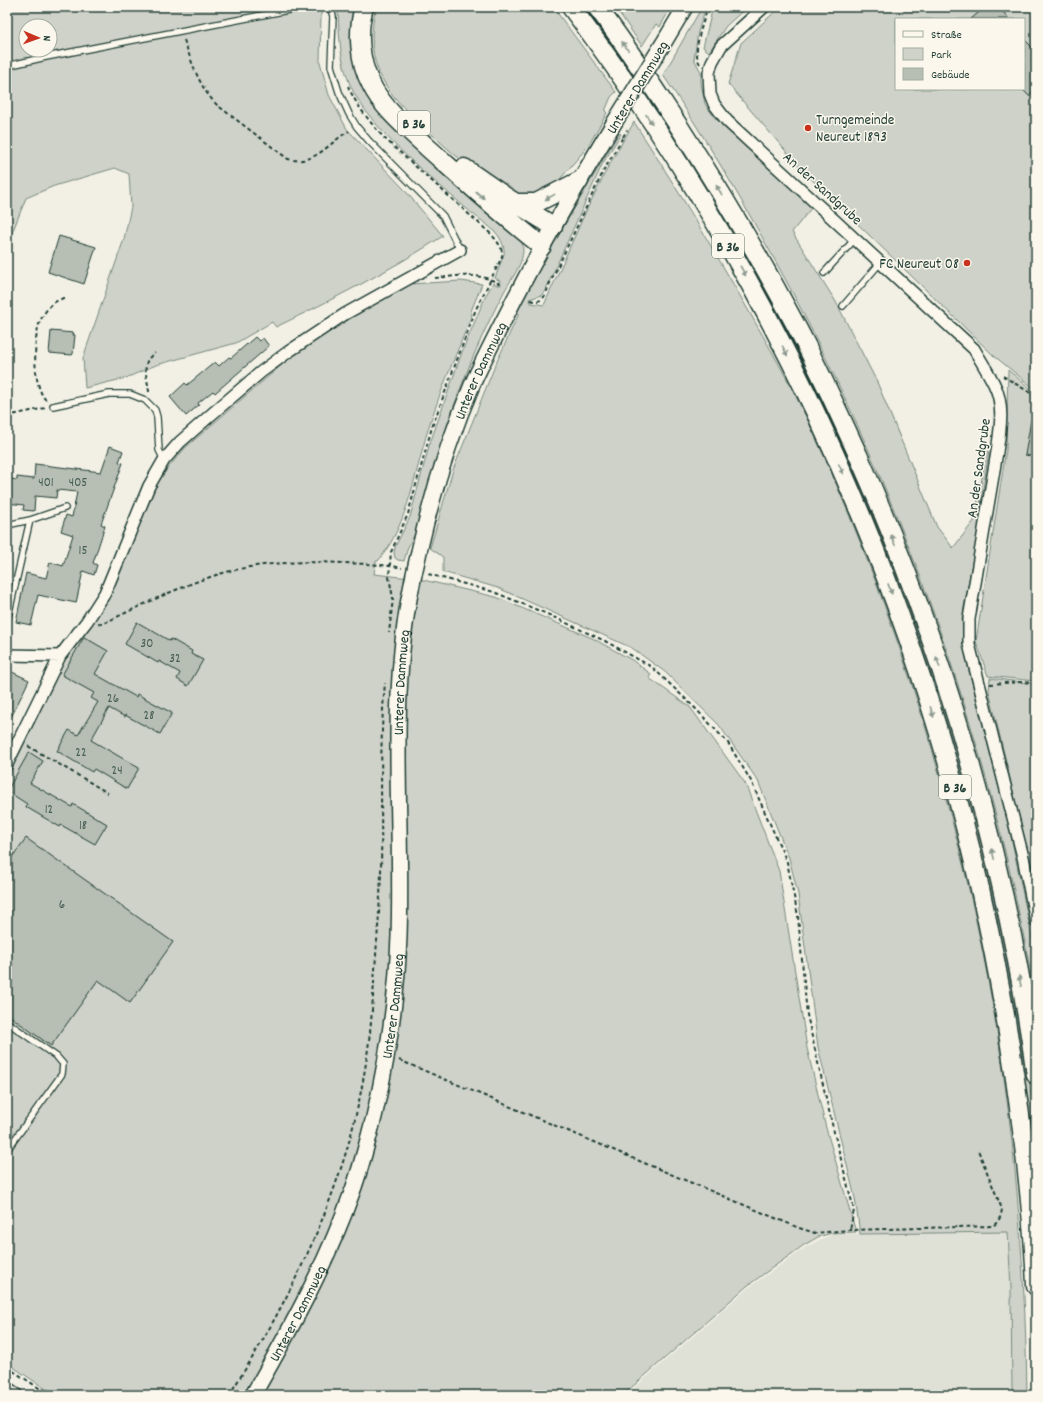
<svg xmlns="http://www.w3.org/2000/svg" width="1043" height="1402" font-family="Dekko,sans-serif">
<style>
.built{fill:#e0e1d6}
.green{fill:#cfd2c8;stroke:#77887e;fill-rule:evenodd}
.building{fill:#b7beb3;stroke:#1f3d34}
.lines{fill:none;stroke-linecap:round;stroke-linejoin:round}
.service-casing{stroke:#1f3d34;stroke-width:8}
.minor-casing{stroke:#1f3d34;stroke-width:14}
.tertiary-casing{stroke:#1f3d34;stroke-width:17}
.secondary-casing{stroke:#1f3d34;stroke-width:18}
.trunk-casing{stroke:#1f3d34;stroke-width:21}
.path{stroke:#1f3d34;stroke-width:2;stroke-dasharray:4 3;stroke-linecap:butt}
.service{stroke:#fbf7ec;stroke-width:5.5}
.minor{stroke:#fbf7ec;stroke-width:11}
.tertiary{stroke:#fbf7ec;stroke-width:14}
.secondary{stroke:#fbf7ec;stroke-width:15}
.trunk{stroke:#fbf7ec;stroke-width:18}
.secondary-bridge-casing{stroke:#1f3d34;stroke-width:18;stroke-linecap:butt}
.path-bridge{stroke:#1f3d34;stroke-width:2;stroke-dasharray:4 3;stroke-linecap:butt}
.secondary-bridge{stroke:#fbf7ec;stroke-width:15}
.oneway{fill:#8d9a90}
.poi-dot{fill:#c8321e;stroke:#fbf7ec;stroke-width:1.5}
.labels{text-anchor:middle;stroke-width:3;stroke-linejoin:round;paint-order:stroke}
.number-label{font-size:13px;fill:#455d54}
.shield{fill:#fbf7ec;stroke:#61756b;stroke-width:1}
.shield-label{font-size:14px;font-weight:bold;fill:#1f3d34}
.street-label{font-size:15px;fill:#1f3d34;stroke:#fbf7ec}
.poi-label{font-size:15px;fill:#1f3d34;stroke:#fbf7ec;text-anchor:start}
</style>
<rect width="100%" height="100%" fill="#f2f0e5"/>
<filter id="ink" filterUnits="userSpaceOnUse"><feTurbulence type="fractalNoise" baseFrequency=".025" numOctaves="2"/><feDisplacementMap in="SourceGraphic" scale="8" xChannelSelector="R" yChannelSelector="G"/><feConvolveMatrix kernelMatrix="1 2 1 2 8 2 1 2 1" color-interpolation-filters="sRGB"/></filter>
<g filter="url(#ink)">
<path class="built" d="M926 1232H1008L1011 1288 1012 1395H626L748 1288 806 1247 820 1240 833 1234Z"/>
<path class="green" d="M7 7H328L321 14 320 62 329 95 347 129 403 188 443 236C390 271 333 299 276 327L272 322 236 343 156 365 126 378 85 388 83 358 124 239 131 207 129 174 115 168 54 186 26 198 12 233 7 251ZM26 26H50V50H26Z
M338 7H360L361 71 515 233C517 236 520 239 522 243 527 259 512 278 505 290 464 366 438 448 416 532L408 547 404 561 398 560 395 558 394 553 395 547 410 517 429 446 462 352 486 295 493 283 497 285H501L500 281 495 278 504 254C505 247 501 239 497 234 489 225 476 217 467 209 428 175 380 138 354 93 340 66 339 37 338 7Z
M376 7H553L616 92 611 97 605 111 607 113 588 146 556 184 548 192 521 198C502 186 482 175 464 162 449 151 435 137 421 124 404 109 387 92 378 70 370 50 371 27 376 7Z
M581 7H587L623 56 704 180 763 280 827 404 892 555 927 653 972 797 1004 938 1028 1070 1036 1138V1195C1028 1126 1021 1057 1009 989 975 805 920 623 843 453 817 396 787 341 757 286 743 259 729 232 714 206 675 137 629 70 581 7Z
M615 7H671L660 27 656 24 642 46Z
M702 7H706L698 32 694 59 701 72V83L705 104 715 118 812 207 792 232 836 302 877 382 937 527 953 548 974 521 987 451 989 452 981 502 979 526 962 618 963 639 967 663 1010 831 1034 948 1036 959V1003C994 753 908 511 790 288 750 214 710 144 663 75Z
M713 7H747L726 26 709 52 703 47Z
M780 7H1036V390L993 355 803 171 728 84 741 43ZM896 19H1024V89H896Z
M634 122C674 183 711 245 747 308 768 345 790 382 808 421 886 589 945 768 982 949 1012 1096 1025 1246 1027 1395H1012L1011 1288 1008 1232 860 1234 855 1198 818 1047 798 894 789 858 758 781 719 725 665 672 632 648 498 588 443 572V557L430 548 453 470 494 368 519 313 517 312 549 251 619 133 621 134 602 165 546 289 542 295 529 299 531 303 544 305 586 211 608 167Z
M461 281 482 284 471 311 472 315C458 350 443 384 431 420 416 465 409 525 378 561H376L374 574 419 579 496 597 592 638 632 660 651 674 649 678 690 707 745 783 779 871 807 1048 826 1128 856 1232 832 1233 818 1237 804 1245 747 1286 623 1395H72L46 1389 7 1363V779L64 661 79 637 108 597 121 569 154 489 167 469 186 447 291 357 349 319 408 284Z
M1008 370 1036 393V681L988 676 976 641 1006 450Z
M990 678 1036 684V886L989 691Z"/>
<path class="building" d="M985 7H999L1009 19H971Z
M1024 39 1036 51V88L1029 96 1024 91Z
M59 236 96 247 84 284 48 272Z
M51 331 74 333 73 335H75L73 354 72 355 49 353Z
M255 337 259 341 263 338 269 346 215 393 213 391 198 403 199 405 186 416 170 397 185 383 187 385 192 381 215 362 219 366 229 357 231 358Z
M1031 420H1036V457L1025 455Z
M110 446 123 451 119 462 123 463 101 524 105 526 93 563 97 565 94 575 83 571 76 603 38 595 31 625 16 622 26 573 46 578 50 562 63 566 73 535 61 531 66 515 72 517 77 492 57 490 56 498 35 496 34 511 23 510 24 505 7 503V478L17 480V477L34 479 35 464 101 472Z
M137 622 170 641 171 639 192 651 191 654 203 660 188 686 177 679 180 673 159 661 158 663 125 644Z
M84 637 108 651 95 674 136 697 137 694 172 713 160 734 125 715V717L109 708 91 740 139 768 127 789 94 769 92 772 57 751 69 730 78 735 98 702 91 698 94 693 62 675Z
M10 671 29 680 7 726V678Z
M29 752 43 761 30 783 72 807 73 804 107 824 95 844 61 825 60 827 26 807 27 804 7 791Z
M26 838 173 942 130 1003 98 980 51 1046 7 1014V864Z"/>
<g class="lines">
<defs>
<path id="service" d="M330 7 333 16 331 66 339 92 349 114 357 127 369 141 443 216 460 250
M7 66 46 57 304 7
M824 273 855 239
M843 306 881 262
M53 406 109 394H130L145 400 155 410 157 417 159 450 164 460
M7 525 30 520 65 508
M7 621 30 520
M7 1022 57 1057 63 1064 62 1074 7 1150"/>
<path id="minor" d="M764 7 721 46 712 62 709 73 710 94 714 104 727 121 974 349C981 361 988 372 994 384 1005 406 1000 430 997 452L969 619V644L1023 857 1036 921
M7 655 60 656
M7 764 60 656 87 621 105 593 149 486 164 460 180 442 213 413 261 372 288 352 345 314 460 250"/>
<path id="tertiary" d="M7 1389 15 1395"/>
<g id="secondary">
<path d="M663 44 685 7"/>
<path id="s1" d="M253 1395C290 1330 326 1265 351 1195 361 1169 367 1143 374 1117 388 1057 397 998 399 936 403 824 389 710 409 599 423 526 443 453 472 385 485 356 500 328 514 300 545 240 579 181 614 123"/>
</g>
<path id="trunk" d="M364 7C357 31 359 61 371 84 383 109 407 128 427 147 465 181 502 215 542 246
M571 7C807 321 960 690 1015 1079 1025 1147 1033 1217 1036 1286
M597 7C627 46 653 87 680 128 720 190 758 254 793 320 817 364 838 411 859 457 946 653 1006 862 1036 1075
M464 168 506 197 553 226
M518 203H536L579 181"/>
</defs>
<use href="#service" class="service-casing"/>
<use href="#minor" class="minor-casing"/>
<use href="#tertiary" class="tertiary-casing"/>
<use href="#secondary" class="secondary-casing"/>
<use href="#trunk" class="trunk-casing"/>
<path class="path" d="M184 40C192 63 199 87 217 105L288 159C315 166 328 143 349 131
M700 64C691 52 704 20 708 7
M348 86C356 105 370 122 384 138L491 234C497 241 503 247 502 257L476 309 432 427 408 514 391 552 389 577 393 598 389 633
M435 278C457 276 480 272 500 284
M530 300C543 304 545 296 549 285L604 170 623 137
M1003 376 1029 392 1036 398
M149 392C148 377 139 363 155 353
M46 400C32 387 33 335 41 319 43 315 47 309 50 306 53 302 61 299 66 297
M7 416 45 408
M428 574 494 592 547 614 605 641 652 667 695 708 728 743 751 781 787 862 798 916 807 1015 833 1128 854 1210 850 1230
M98 623 102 624C141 606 181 585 223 573 262 562 303 561 344 563 363 564 383 564 402 568
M990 684 1021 682 1036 683
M28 746 108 793
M399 1060 799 1228 815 1233 850 1230 993 1226C999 1221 1001 1217 1002 1209L978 1150
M7 1367 39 1388 58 1395
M229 1395C275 1324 316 1246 342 1165 355 1125 364 1082 369 1041 372 1017 373 993 375 970 377 938 380 906 381 873 382 809 379 747 385 683"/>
<use href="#service" class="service"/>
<use href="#minor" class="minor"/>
<use href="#tertiary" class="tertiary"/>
<use href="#secondary" class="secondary"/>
<use href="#trunk" class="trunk"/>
<defs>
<path id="secondary-bridge" d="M614 123 663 44"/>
</defs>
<use href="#secondary-bridge" class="secondary-bridge-casing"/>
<path class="path-bridge" d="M623 137 627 130"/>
<use href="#secondary-bridge" class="secondary-bridge"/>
</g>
<defs><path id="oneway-solid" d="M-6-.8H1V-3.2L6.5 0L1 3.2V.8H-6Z"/></defs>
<g class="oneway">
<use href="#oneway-solid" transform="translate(625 46) rotate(-125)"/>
<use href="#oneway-solid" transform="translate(649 119) rotate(56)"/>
<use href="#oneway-solid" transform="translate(719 190) rotate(-121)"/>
<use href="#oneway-solid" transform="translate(480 195) rotate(41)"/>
<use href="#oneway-solid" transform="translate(550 197) rotate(151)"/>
<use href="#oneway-solid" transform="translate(743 271) rotate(61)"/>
<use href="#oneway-solid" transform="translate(785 351) rotate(63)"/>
<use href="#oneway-solid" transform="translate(841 469) rotate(66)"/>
<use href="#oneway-solid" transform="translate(893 540) rotate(-111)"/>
<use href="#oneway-solid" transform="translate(890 589) rotate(69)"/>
<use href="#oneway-solid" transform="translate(938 662) rotate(-108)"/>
<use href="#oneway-solid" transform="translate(932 712) rotate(72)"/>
<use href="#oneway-solid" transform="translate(993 854) rotate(-103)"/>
<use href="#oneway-solid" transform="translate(1020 981) rotate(-101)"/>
</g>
</g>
<g class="poi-dot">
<circle cx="808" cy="128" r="4"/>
<circle cx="967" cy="263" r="4"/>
</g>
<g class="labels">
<g class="number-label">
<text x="46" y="486">401</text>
<text x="78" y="486">405</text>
<text x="83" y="554">15</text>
<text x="147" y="647">30</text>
<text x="175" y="662">32</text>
<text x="113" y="702">26</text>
<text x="149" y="719">28</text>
<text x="81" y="756">22</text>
<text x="117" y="774">24</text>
<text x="49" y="813">12</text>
<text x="83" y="829">18</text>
<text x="62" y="908">6</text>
</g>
<g class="shield">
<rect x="398" y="111" width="32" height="24" rx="3"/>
<rect x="712" y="234" width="32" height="24" rx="3"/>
<rect x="939" y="775" width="32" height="24" rx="3"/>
</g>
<g class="shield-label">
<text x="414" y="128">B 36</text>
<text x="728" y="251">B 36</text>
<text x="955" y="792">B 36</text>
</g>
<g class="street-label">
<text transform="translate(637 87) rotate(-59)" y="5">Unterer Dammweg</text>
<text transform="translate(823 188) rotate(42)" y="5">An der Sandgrube</text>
<text dy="5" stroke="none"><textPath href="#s1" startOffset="1065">Unterer Dammweg</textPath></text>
<text transform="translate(978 468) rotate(-82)" y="5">An der Sandgrube</text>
<text dy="5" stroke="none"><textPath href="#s1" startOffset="741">Unterer Dammweg</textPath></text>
<text dy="5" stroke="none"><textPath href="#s1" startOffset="417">Unterer Dammweg</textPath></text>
<text dy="5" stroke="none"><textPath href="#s1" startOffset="93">Unterer Dammweg</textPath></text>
</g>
<g class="poi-label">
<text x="816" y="124">Turngemeinde<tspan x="816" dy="17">Neureut 1893</tspan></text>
<text x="959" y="268" text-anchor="end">FC Neureut 08</text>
</g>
</g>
<rect width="1043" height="1402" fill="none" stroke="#fbf7ec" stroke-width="24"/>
<rect x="12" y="12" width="1019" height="1378" fill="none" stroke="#1f3d34" stroke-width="1.5" filter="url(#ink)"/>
<rect x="895" y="18" width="130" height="72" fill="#fbf7ec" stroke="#a3ada2"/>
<rect x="903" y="31" width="20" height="6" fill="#fbf7ec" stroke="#a3ada2"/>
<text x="931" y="38" font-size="12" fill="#1f3d34">Straße</text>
<rect x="903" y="48" width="20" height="12" fill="#cfd2c8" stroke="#a3ada2"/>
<text x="931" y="58" font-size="12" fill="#1f3d34">Park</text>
<rect x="903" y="68" width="20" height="12" fill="#b7beb3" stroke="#a3ada2"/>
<text x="931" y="78" font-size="12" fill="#1f3d34">Gebäude</text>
<g transform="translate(38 38) rotate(92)"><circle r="19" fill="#fbf7ec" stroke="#a3ada2"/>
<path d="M0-3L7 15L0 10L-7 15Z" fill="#c8321e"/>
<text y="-6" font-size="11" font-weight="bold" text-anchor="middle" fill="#1f3d34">N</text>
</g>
</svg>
